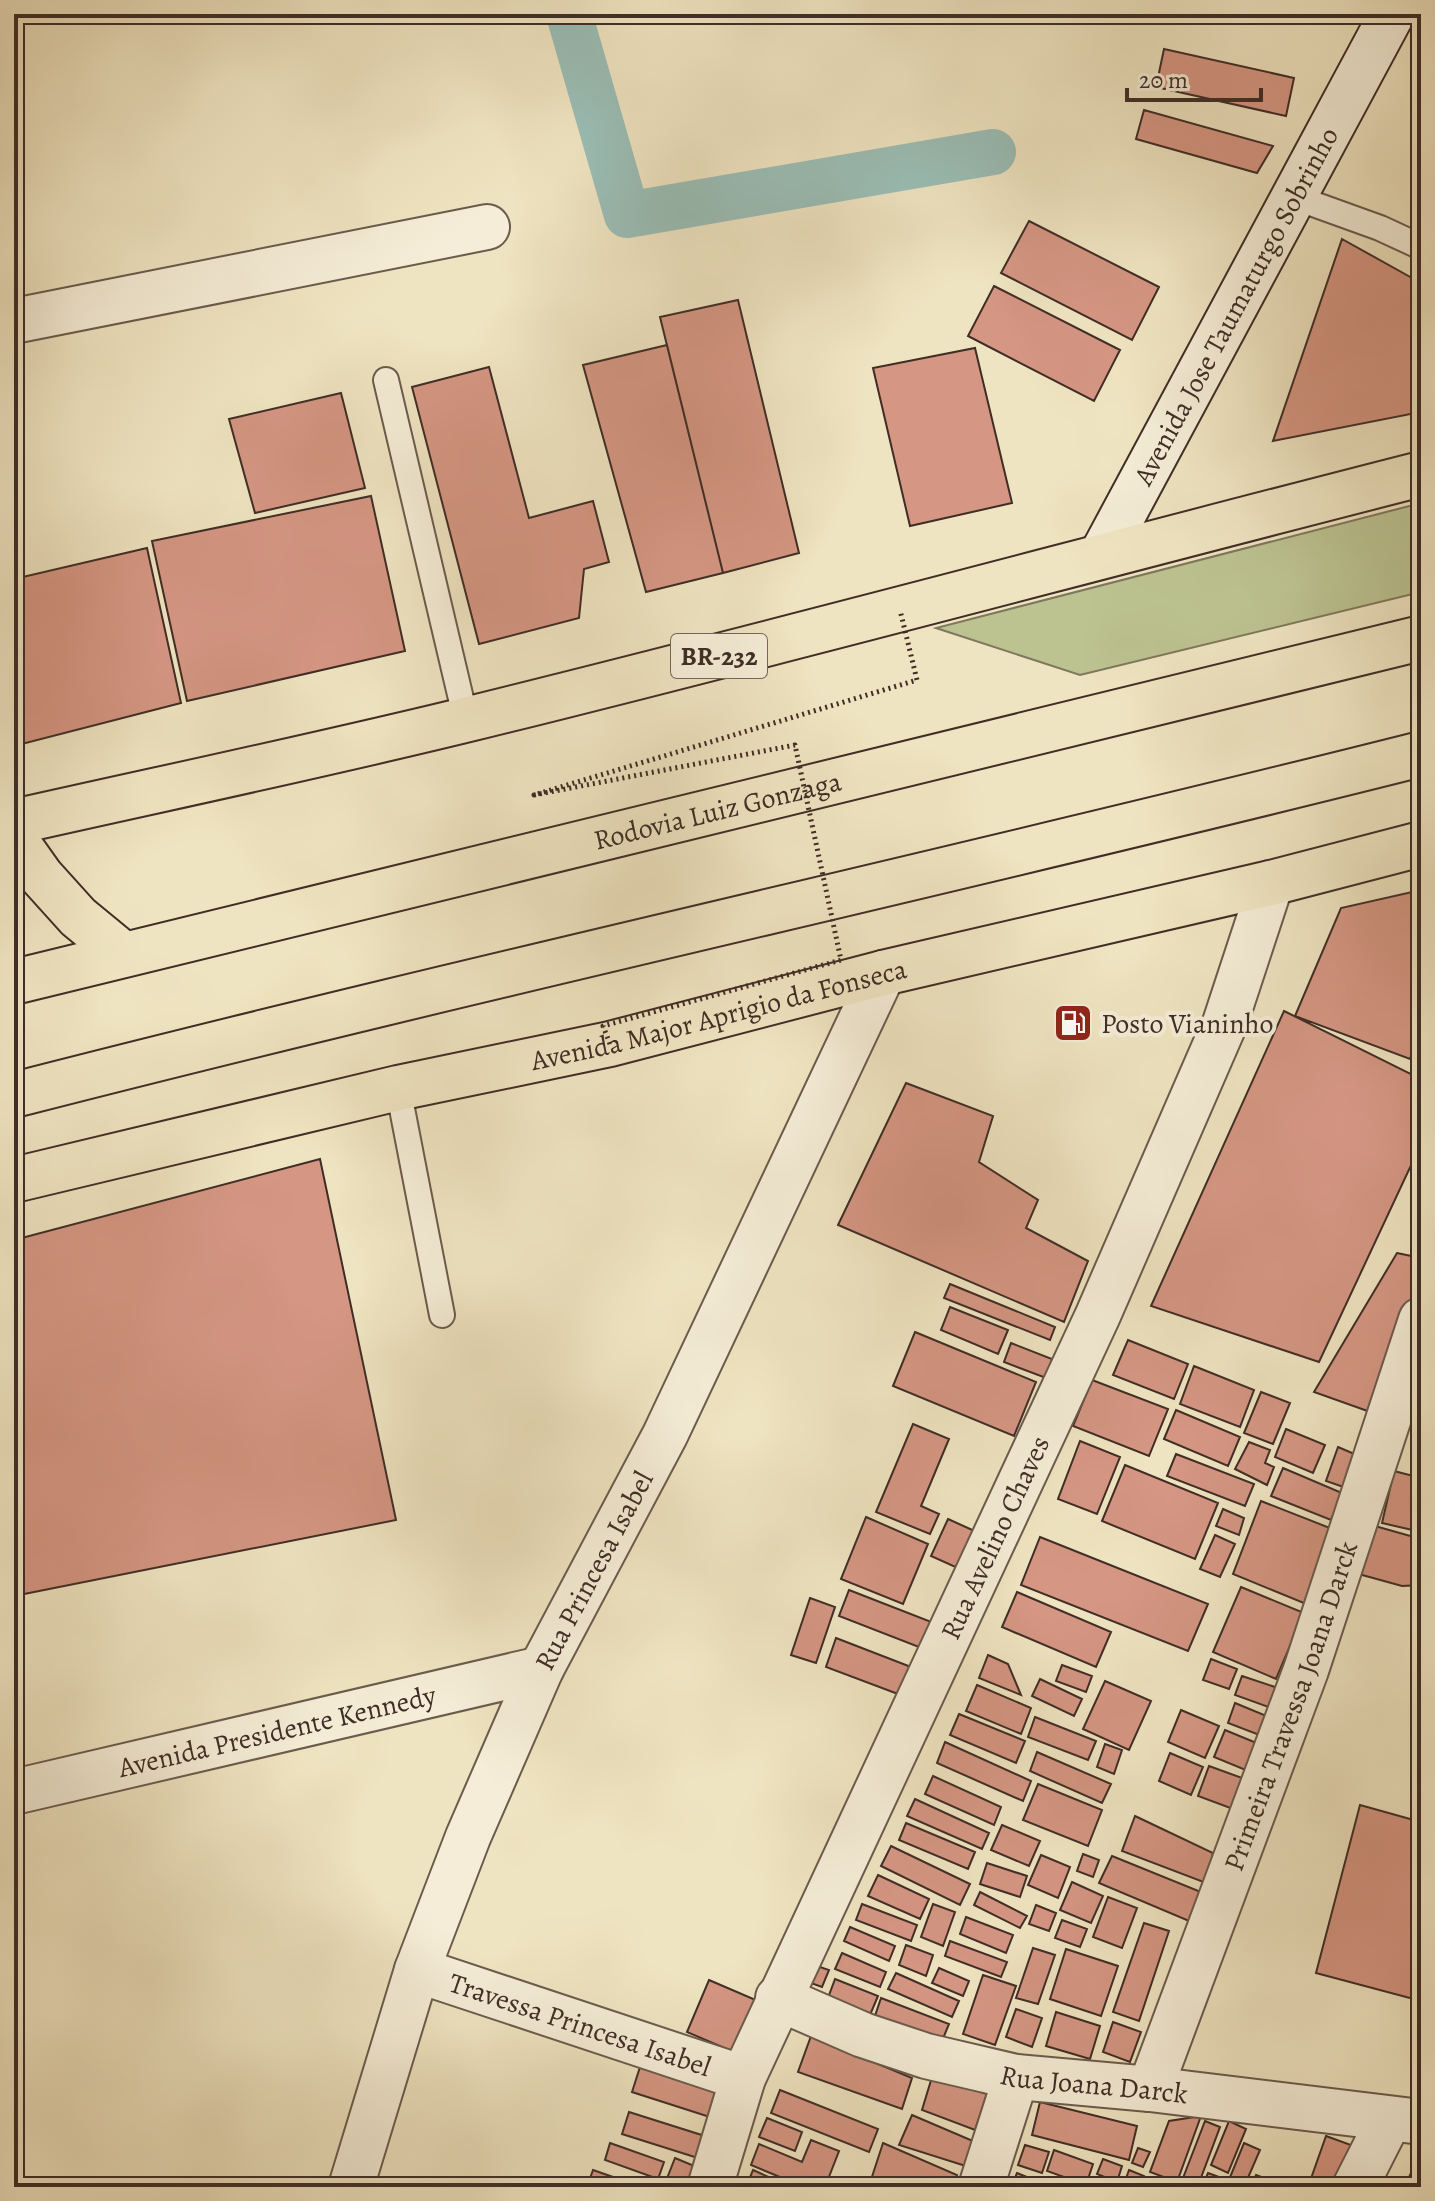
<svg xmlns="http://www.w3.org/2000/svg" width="1435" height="2201" font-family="Alegreya,serif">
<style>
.green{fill:#bcc391;stroke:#7e785c;stroke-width:2}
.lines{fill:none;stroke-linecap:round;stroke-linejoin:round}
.canal{stroke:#9abeb6;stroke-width:46}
.building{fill:#d59683;stroke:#3f2d26;stroke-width:2}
.lane-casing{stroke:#6b5b4d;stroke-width:28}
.street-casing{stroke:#6b5b4d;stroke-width:48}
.secondary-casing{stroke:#3f2d26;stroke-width:48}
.primary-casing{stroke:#3f2d26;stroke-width:48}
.highway-casing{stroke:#3f2d26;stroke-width:48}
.lane{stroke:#f5edd7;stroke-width:24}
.street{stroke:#f5edd7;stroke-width:44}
.secondary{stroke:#f5edd7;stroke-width:44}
.primary{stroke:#efe4c1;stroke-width:44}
.highway{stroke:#efe4c1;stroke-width:44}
.path-bridge{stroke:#3f2d26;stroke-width:5;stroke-dasharray:2 4;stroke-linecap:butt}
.labels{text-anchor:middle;stroke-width:8;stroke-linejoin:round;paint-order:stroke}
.shield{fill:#f5edd7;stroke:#76675b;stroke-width:2}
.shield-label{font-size:26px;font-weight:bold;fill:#3f2d26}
.street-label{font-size:28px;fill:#3f2d26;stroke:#f5edd7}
.poi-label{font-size:28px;fill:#3f2d26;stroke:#f5edd7;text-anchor:start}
</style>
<rect width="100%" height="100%" fill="#efe4c1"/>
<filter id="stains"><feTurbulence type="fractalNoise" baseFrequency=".0025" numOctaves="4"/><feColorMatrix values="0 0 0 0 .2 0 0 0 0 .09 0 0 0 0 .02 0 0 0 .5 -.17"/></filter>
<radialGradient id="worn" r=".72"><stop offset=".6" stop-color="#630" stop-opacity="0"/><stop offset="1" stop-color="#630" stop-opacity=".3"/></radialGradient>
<path class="green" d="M1421 503V592L1080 675 936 628Z"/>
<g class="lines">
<path class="canal" d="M569 14 627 215 993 152"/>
</g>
<path class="building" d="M990 14H1071V20Z
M1164 49 1294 78 1286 116 1156 87Z
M1144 110 1273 146 1257 173 1136 139Z
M1029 221 1159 287 1132 340 1001 273Z
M1342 239 1421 283V412L1273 441Z
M994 286 1120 350 1094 401 968 336Z
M738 300 799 553 723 573 660 317Z
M667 345 723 573 646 592 583 365Z
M975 348 1012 503 910 526 873 368Z
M489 367 529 518 593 501 609 562 584 569 579 618 479 644 412 387Z
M341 393 365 488 255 513 229 419Z
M371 496 405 651 187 701 152 541Z
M147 548 181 703 14 746V579Z
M1421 890V1029L1410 1059 1295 1016 1341 908Z
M1284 1011 1421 1079V1144L1319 1362 1151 1306Z
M906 1083 993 1116 979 1162 1038 1200 1026 1228 1088 1261 1064 1322 838 1225Z
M320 1159 396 1520 14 1596V1240Z
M1397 1253 1421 1258V1430L1314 1392Z
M950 1284 1055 1327 1050 1340 944 1298Z
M950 1307 1008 1330 998 1354 941 1330Z
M915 1332 1036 1382 1014 1436 893 1386Z
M1128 1340 1188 1364 1174 1399 1113 1375Z
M1011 1343 1052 1359 1046 1378 1004 1362Z
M1194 1366 1254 1390 1240 1427 1180 1404Z
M1092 1380 1168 1409 1149 1456 1073 1426Z
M1261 1392 1290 1403 1273 1444 1244 1433Z
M1176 1410 1240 1437 1228 1466 1164 1439Z
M913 1424 949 1439 921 1506 939 1514 930 1534 876 1512Z
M1286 1429 1325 1445 1313 1473 1275 1457Z
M1080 1441 1120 1457 1097 1514 1058 1499Z
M1249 1442 1270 1450 1265 1463 1274 1467 1267 1485 1235 1469Z
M1338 1447 1364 1458 1352 1490 1326 1481Z
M1176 1454 1254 1484 1245 1506 1167 1476Z
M1125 1465 1218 1503 1195 1559 1102 1521Z
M1283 1468 1342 1493 1331 1520 1271 1496Z
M1394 1471 1421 1478V1532L1382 1523Z
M1261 1501 1340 1532 1311 1606 1233 1574Z
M1223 1509 1244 1518 1239 1535 1216 1526Z
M866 1517 928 1544 903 1604 841 1579Z
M948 1519 979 1533 962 1570 931 1556Z
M1368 1524 1421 1539V1585L1402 1586 1355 1573Z
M1215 1535 1235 1544 1220 1577 1200 1569Z
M1040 1537 1208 1604 1188 1651 1021 1585Z
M1241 1587 1304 1613 1276 1679 1213 1652Z
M849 1590 934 1623 924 1649 839 1616Z
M1017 1592 1111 1632 1096 1667 1002 1627Z
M810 1598 835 1607 816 1663 791 1655Z
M836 1638 924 1672 906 1697 826 1667Z
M988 1655 1008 1664 1021 1695 979 1678Z
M1211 1659 1237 1669 1229 1689 1203 1680Z
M1062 1665 1092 1676 1086 1692 1056 1681Z
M1242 1676 1281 1689 1274 1709 1235 1695Z
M1040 1679 1082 1699 1074 1716 1032 1696Z
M1105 1681 1151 1701 1129 1750 1083 1729Z
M977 1685 1031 1708 1021 1734 966 1711Z
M1235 1703 1269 1717 1262 1736 1228 1723Z
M1181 1710 1219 1726 1205 1758 1168 1742Z
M959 1714 1025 1741 1016 1763 950 1735Z
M1035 1717 1096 1741 1088 1760 1028 1737Z
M1225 1730 1259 1744 1248 1771 1214 1757Z
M945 1742 1031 1781 1023 1801 937 1763Z
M1105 1744 1122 1750 1114 1774 1097 1767Z
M1037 1752 1111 1784 1102 1803 1030 1771Z
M1170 1753 1203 1767 1191 1795 1159 1781Z
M1209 1766 1245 1779 1233 1809 1198 1796Z
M933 1776 1001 1807 994 1825 925 1794Z
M1038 1784 1102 1810 1088 1846 1023 1820Z
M915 1799 989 1833 982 1849 907 1816Z
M1360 1805 1421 1822V2001L1316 1973Z
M1135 1816 1213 1853 1206 1883 1122 1851Z
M906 1823 975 1852 968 1869 899 1840Z
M1002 1825 1040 1841 1029 1866 991 1850Z
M891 1846 970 1884 960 1905 881 1866Z
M1083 1854 1099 1860 1093 1877 1077 1871Z
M1041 1855 1070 1867 1058 1898 1028 1885Z
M1112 1856 1201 1892 1189 1921 1099 1883Z
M987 1863 1027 1876 1020 1897 980 1884Z
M878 1875 929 1899 920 1919 868 1896Z
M1072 1882 1103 1896 1091 1923 1060 1910Z
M980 1892 1027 1916 1020 1928 974 1905Z
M1108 1897 1137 1908 1122 1948 1093 1937Z
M862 1904 917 1925 911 1941 856 1920Z
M933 1904 955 1912 943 1946 921 1937Z
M1036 1905 1056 1913 1049 1931 1029 1924Z
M966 1917 1013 1935 1006 1953 960 1934Z
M1062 1920 1087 1929 1080 1947 1055 1938Z
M1144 1923 1169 1931 1139 2021 1113 2012Z
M850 1927 895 1946 889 1961 844 1941Z
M950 1941 1007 1962 1001 1977 945 1956Z
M906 1945 933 1955 926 1976 899 1965Z
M1033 1948 1055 1955 1038 2004 1016 1998Z
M1066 1949 1118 1966 1101 2016 1050 1999Z
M842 1953 886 1972 880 1987 835 1969Z
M814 1965 829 1970 822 1987 808 1982Z
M939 1968 969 1981 963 1996 932 1983Z
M896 1973 959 2001 952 2017 888 1989Z
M983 1975 1016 1986 995 2045 963 2034Z
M835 1979 878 1996 870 2015 828 1998Z
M709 1980 758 2001 736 2053 687 2032Z
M881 1998 949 2024 942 2041 875 2016Z
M1016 2009 1042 2018 1032 2047 1006 2037Z
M1056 2012 1100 2026 1090 2059 1046 2046Z
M1113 2022 1141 2032 1130 2062 1103 2052Z
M811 2036 912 2078 902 2109 798 2072Z
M640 2067 725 2093 716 2119 632 2092Z
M932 2077 987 2094 975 2130 922 2110Z
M780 2090 878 2129 869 2152 771 2113Z
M1040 2102 1137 2126 1129 2160 1032 2135Z
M629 2112 708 2137 701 2159 622 2134Z
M912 2115 980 2144 972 2168 899 2145Z
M1201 2116 1177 2182 1150 2172 1169 2121Z
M767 2118 802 2132 795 2151 759 2137Z
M1205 2121 1220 2127 1199 2183 1183 2178Z
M1229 2121 1246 2129 1228 2173 1211 2165Z
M1326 2136 1351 2145 1336 2187H1308Z
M811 2140 839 2151 825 2187H804L751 2165 759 2144 802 2162Z
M610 2143 664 2162 658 2179 605 2160Z
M883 2143 957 2175 954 2187 869 2186Z
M1244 2143 1260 2150 1244 2187H1226Z
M1025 2145 1049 2152 1042 2173 1018 2165Z
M1138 2148 1150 2152 1143 2167 1132 2163Z
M1054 2150 1093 2164 1086 2185 1047 2171Z
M675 2158 699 2168 691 2187H681L666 2181Z
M1103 2159 1122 2166 1117 2182 1097 2174Z
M1413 2168 1421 2171V2187H1405Z
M593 2170 639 2186V2187H587Z
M753 2170 791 2187H746Z
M1129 2170 1144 2176 1140 2187H1123Z
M1017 2173 1051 2187H1011Z
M1208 2173 1222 2178 1219 2187H1202Z
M1256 2175 1288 2187H1251Z"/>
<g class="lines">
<defs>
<path id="lane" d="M1294 197 1380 228 1421 247
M386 380 466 720
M398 1088 442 1315"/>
<g id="street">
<path d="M14 321 487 227"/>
<path id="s1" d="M14 1792 541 1669"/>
<path id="s2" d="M417 1970 743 2078"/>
<path id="s3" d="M778 1998 863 2035 926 2056 1016 2077 1150 2089 1421 2122"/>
<path id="s4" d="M1150 2089 1306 1670 1421 1320"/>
<path id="s5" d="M351 2187 417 1970 468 1837 541 1669 665 1435 883 973"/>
<path id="s6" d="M710 2187 743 2078 1098 1315 1225 1023 1271 883"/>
<path d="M981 2187 1016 2077"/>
<path d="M1355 2187 1389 2120"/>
</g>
<g id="secondary">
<path id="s7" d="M1101 556 1392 14"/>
</g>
<g id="primary">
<path d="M14 822C165 788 318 756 469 719 787 641 1103 555 1421 474"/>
<path id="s8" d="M14 1180 398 1088 610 1044 883 973 1271 883 1421 844"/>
</g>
<g id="highway">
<path d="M14 838 41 876 78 917 123 954"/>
<path id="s9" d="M14 982 1421 638"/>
<path d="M14 1095C481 975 953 872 1421 754"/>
</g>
</defs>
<use href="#lane" class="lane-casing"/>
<use href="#street" class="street-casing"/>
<use href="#secondary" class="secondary-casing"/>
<use href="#primary" class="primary-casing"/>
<use href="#highway" class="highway-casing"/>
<use href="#lane" class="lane"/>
<use href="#street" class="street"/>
<use href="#secondary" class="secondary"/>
<use href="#primary" class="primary"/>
<use href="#highway" class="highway"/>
<path class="path-bridge" d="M610 1044 603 1026 841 960 795 745 534 795 917 680 900 610"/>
</g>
<defs>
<symbol id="fuel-square" viewBox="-11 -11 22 22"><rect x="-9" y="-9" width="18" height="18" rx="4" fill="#8f2418" stroke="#f5edd7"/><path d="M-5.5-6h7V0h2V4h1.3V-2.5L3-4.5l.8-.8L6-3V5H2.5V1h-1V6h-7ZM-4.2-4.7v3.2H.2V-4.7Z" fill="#fff"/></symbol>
</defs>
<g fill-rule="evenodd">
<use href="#fuel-square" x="1051" y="1001" width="44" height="44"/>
</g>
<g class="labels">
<rect class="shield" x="671" y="634" width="96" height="44" rx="6"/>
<g class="shield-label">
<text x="719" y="665">BR-232</text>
</g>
<g class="street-label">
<text dy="10" stroke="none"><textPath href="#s7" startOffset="284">Avenida Jose Taumaturgo Sobrinho</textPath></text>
<text dy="10" stroke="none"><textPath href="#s9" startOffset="724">Rodovia Luiz Gonzaga</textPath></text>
<text dy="10" stroke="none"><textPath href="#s8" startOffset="724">Avenida Major Aprigio da Fonseca</textPath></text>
<text dy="10" stroke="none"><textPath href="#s6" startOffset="710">Rua Avelino Chaves</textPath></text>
<text dy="10" stroke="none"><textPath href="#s5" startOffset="664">Rua Princesa Isabel</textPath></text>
<text dy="10" stroke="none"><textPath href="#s4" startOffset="408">Primeira Travessa Joana Darck</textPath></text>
<text dy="10" stroke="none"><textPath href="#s1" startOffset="270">Avenida Presidente Kennedy</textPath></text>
<text dy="10" stroke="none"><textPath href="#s2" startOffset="172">Travessa Princesa Isabel</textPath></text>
<text dy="10" stroke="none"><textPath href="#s3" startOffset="330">Rua Joana Darck</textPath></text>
</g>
<g class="poi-label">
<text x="1101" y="1033">Posto Vianinho</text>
</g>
</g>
<rect width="1435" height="2201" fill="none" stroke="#efe4c1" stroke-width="48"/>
<rect x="16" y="16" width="1403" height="2169" fill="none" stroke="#3f2d26" stroke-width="4"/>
<rect x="24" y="24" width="1387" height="2153" fill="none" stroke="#3f2d26" stroke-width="2"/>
<path d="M1127 88v12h134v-12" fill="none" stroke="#3f2d26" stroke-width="4"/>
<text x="1139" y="88" font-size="24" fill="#3f2d26" stroke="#f5edd7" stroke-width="6" paint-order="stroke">20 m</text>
<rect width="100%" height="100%" filter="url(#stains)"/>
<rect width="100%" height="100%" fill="url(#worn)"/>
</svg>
